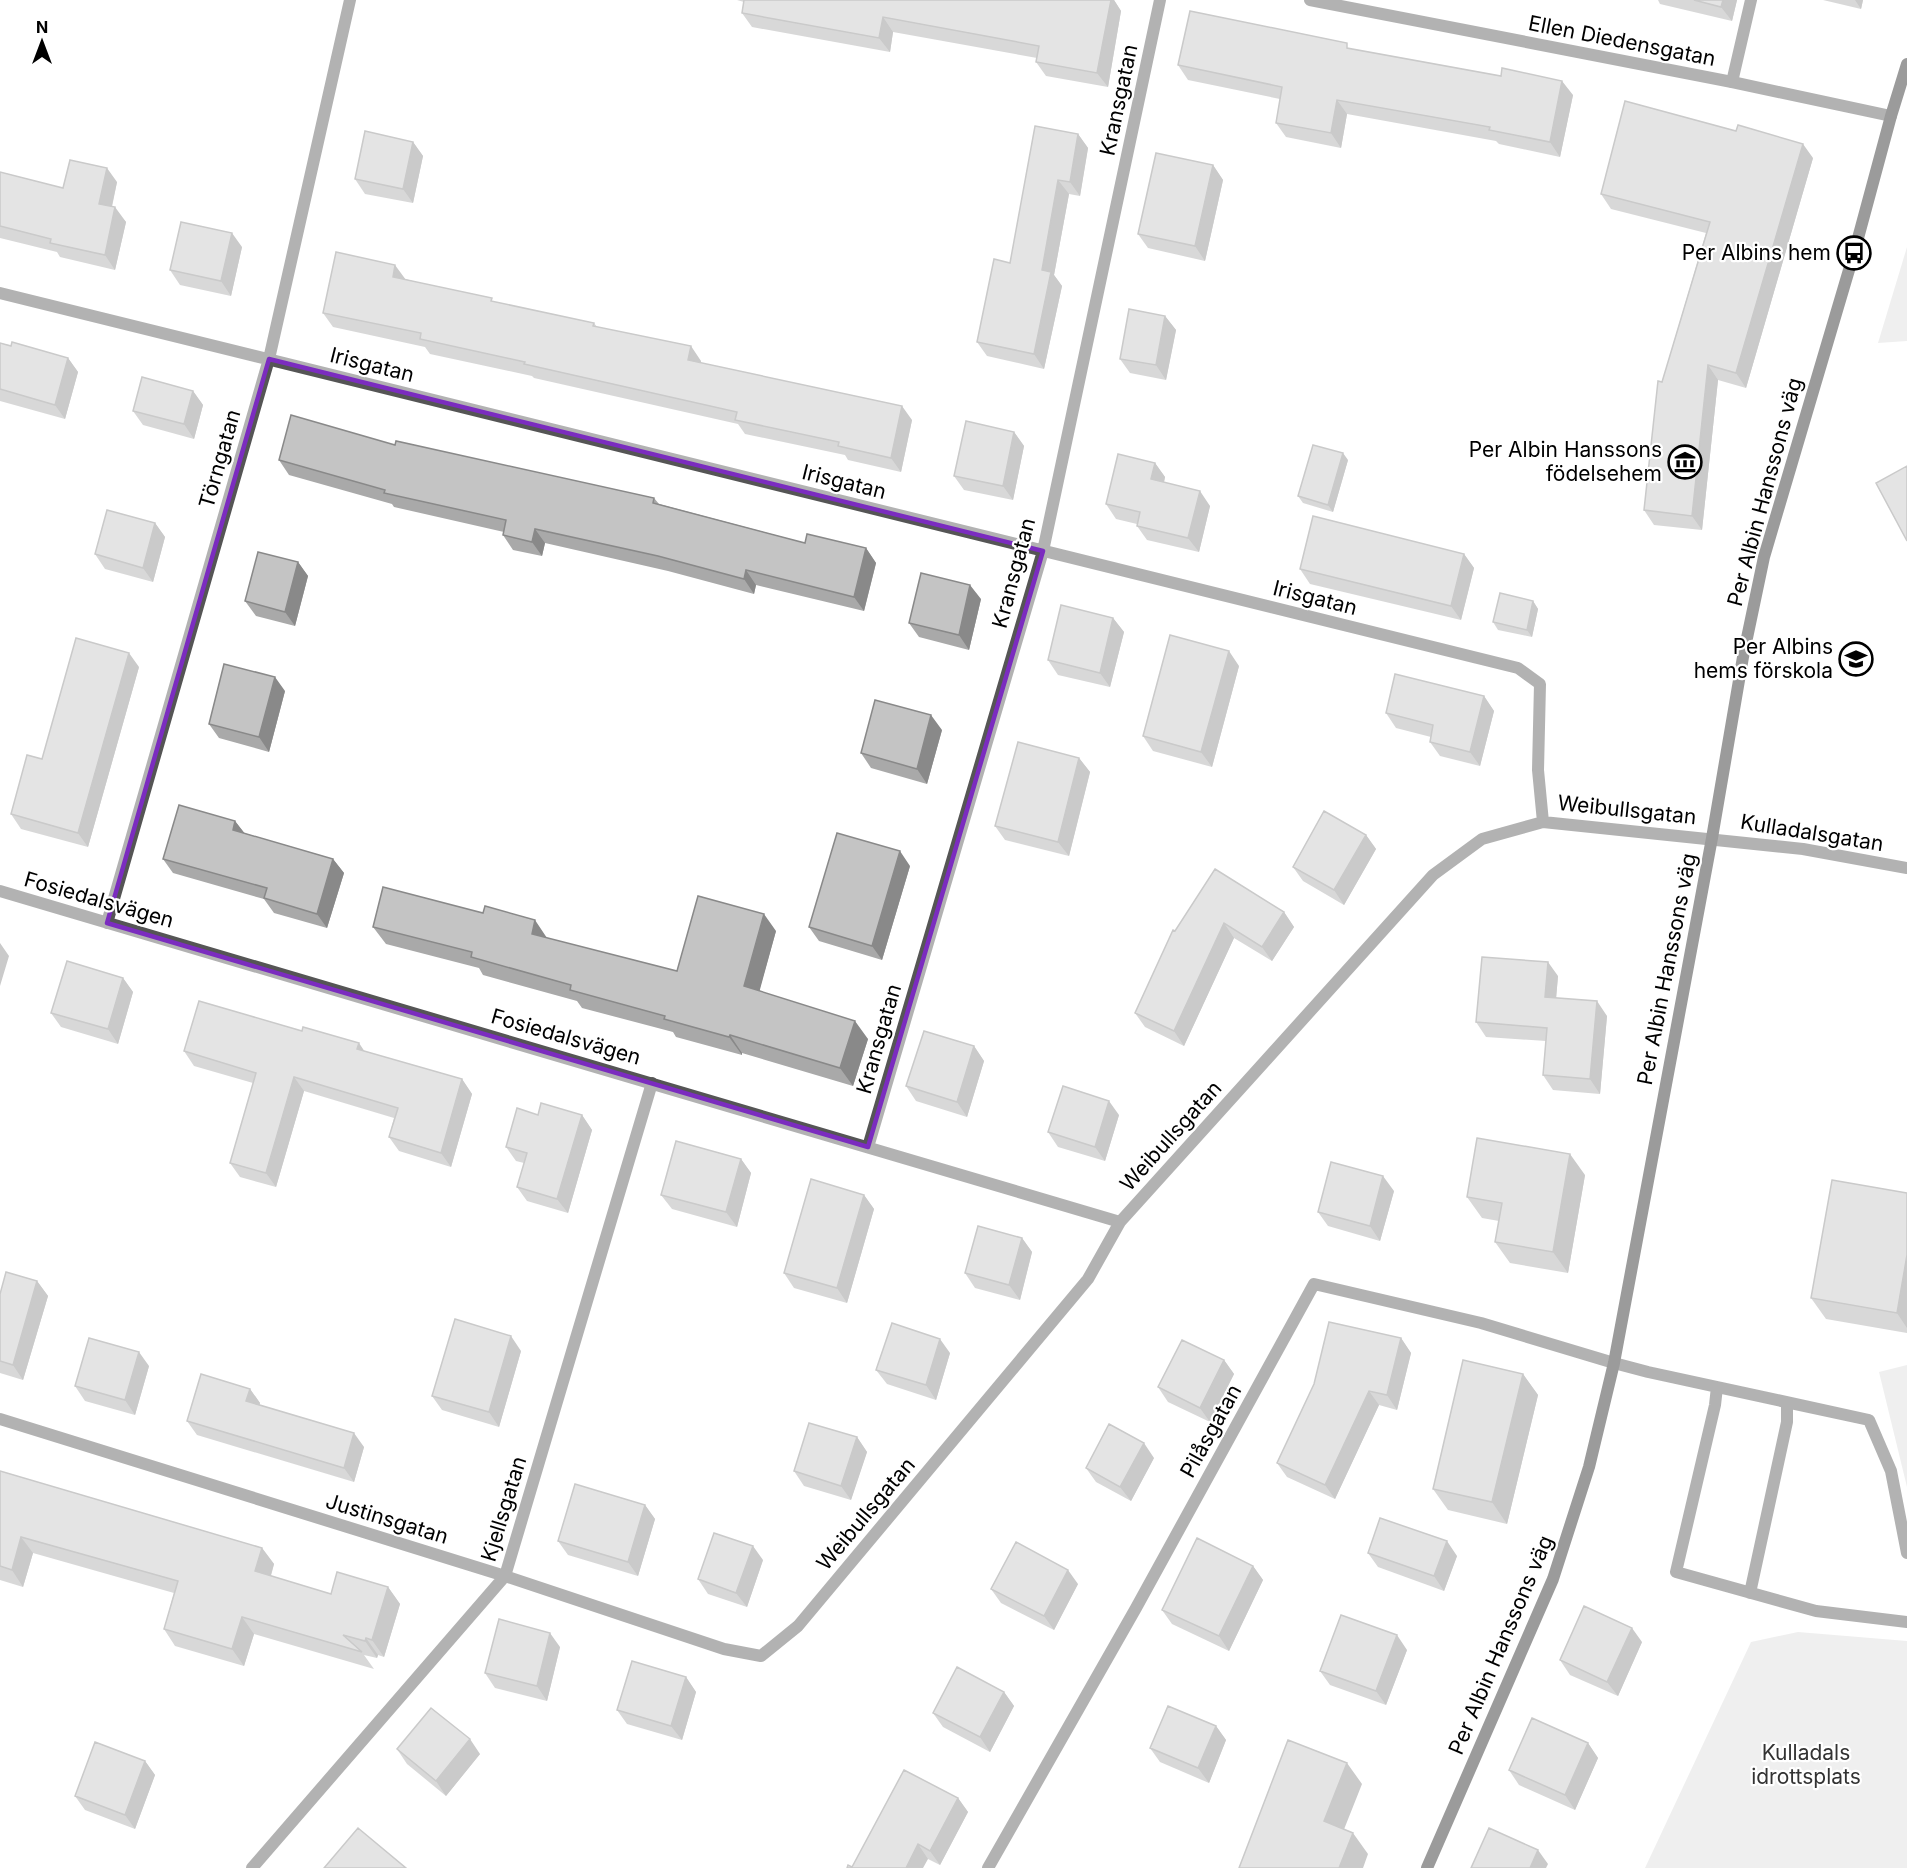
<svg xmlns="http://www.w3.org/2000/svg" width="1907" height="1868" font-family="Inter,sans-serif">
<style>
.green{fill:#dcdcdc}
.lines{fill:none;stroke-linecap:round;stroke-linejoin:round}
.lane{stroke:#555;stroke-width:12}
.street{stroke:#555;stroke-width:12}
.secondary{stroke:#222;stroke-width:12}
.wall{fill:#a9a9a9}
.shaded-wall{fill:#898989}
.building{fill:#c4c4c4;stroke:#898989;stroke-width:1.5}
.marked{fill:none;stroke:#7b2cbf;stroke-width:4.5;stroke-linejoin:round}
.labels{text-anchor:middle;stroke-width:4.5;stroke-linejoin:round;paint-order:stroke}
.street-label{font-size:21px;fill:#000;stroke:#fff}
.poi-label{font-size:21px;fill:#000;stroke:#fff;text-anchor:end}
.park-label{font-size:21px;fill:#333;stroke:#fff}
</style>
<rect width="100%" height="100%" fill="#fff"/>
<path class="green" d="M1907 247V341L1878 343Z
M1907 1365V1487L1879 1372Z
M1798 1632 1907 1641V1868H1645L1751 1642Z"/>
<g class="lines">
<path class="lane" d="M1732 82 1751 0
M1614 1363 1648 1372 1869 1420 1891 1471 1907 1553
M1717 1387 1715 1405 1676 1572 1816 1611 1907 1622
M1750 1593 1787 1422V1402"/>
<path class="street" d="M1310 0 1732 82 1891 116
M0 293 1518 668 1540 684 1538 770 1543 822
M0 891 1120 1222
M107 923 269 359 350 0
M868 1147 1043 551 1160 0
M0 1419 505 1576 724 1649 761 1656 798 1626 1088 1279 1120 1222 1433 875 1482 839 1543 822 1803 849 1907 868
M252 1868 505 1576 652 1083
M988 1868 1136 1608 1314 1284 1481 1323 1614 1363"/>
<path class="secondary" d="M1427 1868 1553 1579 1589 1467 1614 1363 1712 838 1743 657 1764 557 1854 253 1891 116 1907 64"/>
</g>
<path class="wall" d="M737 0H1114L1121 11 1108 87 1046 76 1036 62 1037 58 893 32 890 52 752 27 742 13 744 2Z
M1658 0H1737L1732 21 1660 4Z
M1823 0H1863L1861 9Z
M1351 49 1573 95 1560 157 1499 144 1496 141 1347 114 1341 148 1286 137 1276 123 1280 99 1188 80 1178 65Z
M1078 134 1088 148 1080 196 1069 194 1054 275 1062 286 1044 369 987 356 977 342 1010 263Z
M413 142 423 156 413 203 365 194 355 179Z
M1813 158 1746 388 1718 380 1702 530 1654 525 1644 510 1662 382 1706 233 1611 209 1601 194Z
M1213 165 1223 180 1205 261 1148 248 1138 234Z
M0 172 63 188 117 182 112 207 126 222 115 270 60 257 57 252 0 238Z
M242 247 231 296 180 285 170 270Z
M405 279 495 302 594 323 597 327 701 361V363L912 420 901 472 848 460 845 455 745 434 738 424 534 378 532 376 430 354 425 347 333 327 323 313Z
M1165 316 1176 330 1166 380 1130 373 1120 359Z
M0 343 68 358 78 372 65 419 0 401Z
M193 391 203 405 194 439 143 425 133 411Z
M1014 432 1024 446 1013 500 964 490 954 476Z
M395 445 654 498 659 504 805 543 866 548 876 563 864 611 756 585 754 594 668 571 545 543 542 556 513 550 503 535 504 532 394 507 392 504 289 475 279 460Z
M1348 460 1333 512 1303 503 1298 496Z
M1155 463 1165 477 1164 483 1210 506 1199 552 1147 540 1137 526V524L1116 519 1106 504Z
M155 523 165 537 153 582 105 569 95 554Z
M1464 554 1474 568 1461 620 1310 584 1300 569Z
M298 562 308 576 295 626 256 616 245 601Z
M981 599 969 650 919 637 909 623Z
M1533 601 1538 609 1532 637 1498 630 1493 622Z
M1113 618 1124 632 1110 687 1058 675 1048 660Z
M1239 666 1212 767 1153 751 1143 736Z
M139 667 88 847 21 829 11 814Z
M285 691 269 752 219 738 209 724Z
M1484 696 1494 711 1480 766 1440 756 1430 742 1431 737 1396 728 1386 713Z
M942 730 927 784 871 768 861 753Z
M1079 758 1090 772 1069 856 1005 840 995 826Z
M235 821 244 833 333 859 344 873 327 928 274 913 264 899 173 873 163 859Z
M1366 835 1376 849 1344 905 1303 881 1293 867Z
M910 866 882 960 819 941 809 927Z
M1284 912 1294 927 1272 961 1234 938 1184 1046 1145 1027 1135 1013 1175 931Z
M373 927 547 938 677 971 776 931 759 991 868 1039 853 1086 742 1053V1055L676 1037 673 1032 582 1008 577 1001 483 975 479 968 386 944Z
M1558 976 1556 998 1607 1016 1600 1094 1553 1090 1543 1075 1546 1041 1486 1037 1476 1022Z
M123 978 133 992 118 1044 61 1027 51 1013Z
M974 1046 984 1061 967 1117 916 1101 906 1086Z
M184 1051H364L462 1079 472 1094 451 1167 399 1151 389 1137 394 1118 304 1091 276 1187 240 1177 230 1163 253 1083 194 1066Z
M538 1115H582L592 1130 568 1213 527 1201 517 1187 524 1163 516 1161 506 1147Z
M1119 1115 1105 1161 1058 1147 1048 1132Z
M741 1159 751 1173 737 1227 672 1209 661 1195Z
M1585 1175 1568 1273 1510 1263 1495 1242 1499 1221 1482 1218 1467 1197Z
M1394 1191 1380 1241 1328 1226 1318 1212Z
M1907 1193V1333L1826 1319 1811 1298Z
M864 1195 874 1209 847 1303 794 1288 784 1273Z
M1022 1238 1032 1252 1020 1300 975 1288 965 1273Z
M37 1281 48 1296 23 1380 0 1373V1294Z
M1401 1338 1411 1353 1397 1410 1379 1405 1335 1499 1287 1477 1277 1463Z
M521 1351 499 1427 442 1410 432 1396Z
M950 1353 936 1400 887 1384 876 1370Z
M1224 1360 1234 1374 1210 1422 1168 1402 1158 1387Z
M149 1366 135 1415 85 1401 75 1386Z
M1523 1374 1538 1395 1507 1524 1448 1510 1433 1489Z
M250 1389 260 1403 259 1405 364 1447 354 1482 197 1435 187 1421Z
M857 1437 867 1452 851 1500 804 1486 794 1471Z
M1154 1458 1131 1501 1096 1482 1086 1468Z
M0 1471 262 1548 274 1564 271 1576 331 1594 388 1587 400 1604 384 1657 378 1655 377 1658 364 1655 374 1669 254 1634 244 1666 175 1646 164 1629 174 1593 33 1553 23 1587 0 1580Z
M645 1505 655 1519 638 1576 568 1555 558 1541Z
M1368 1553 1457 1556 1444 1591 1378 1567Z
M763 1560 747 1607 708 1594 698 1579Z
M1253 1566 1263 1580 1229 1651 1172 1624 1162 1610Z
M1078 1584 1054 1630 1001 1603 991 1589Z
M1642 1642 1618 1696 1570 1675 1560 1660Z
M560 1647 547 1701 495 1688 485 1673Z
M1407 1650 1386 1705 1330 1685 1320 1671Z
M686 1677 696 1692 682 1740 627 1724 617 1710Z
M1004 1692 1014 1706 990 1752 943 1727 933 1713Z
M1216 1726 1226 1740 1209 1783 1160 1762 1150 1748Z
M1588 1743 1598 1758 1575 1810 1519 1785 1509 1770Z
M397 1749 480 1754 446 1796 407 1764Z
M145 1761 155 1775 135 1829 85 1810 75 1796Z
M958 1798 968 1812 940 1865 928 1859 852 1867Z"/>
<path class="shaded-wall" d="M1111 0H1114L1121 11 1108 87 1097 73Z
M1723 0H1737L1732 21 1721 7Z
M1855 0H1863L1861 9Z
M883 17 893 32 890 52 879 38Z
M1562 81 1573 95 1560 157 1550 142Z
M1337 100 1347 114 1341 148 1331 133Z
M1078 134 1088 148 1080 196 1070 182Z
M413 142 423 156 413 203 403 189Z
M1803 144 1813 158 1746 388 1736 373Z
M1213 165 1223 180 1205 261 1195 246Z
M107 168 117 182 109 219 99 204Z
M1058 180 1069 194 1054 275 1062 286 1044 369 1034 354 1042 270Z
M115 207 126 222 115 270 105 255Z
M232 233 242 247 231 296 221 281Z
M395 265 406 280 393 277Z
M1165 316 1176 330 1166 380 1156 365Z
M691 346 701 361 698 375 688 360Z
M68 358 78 372 65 419 55 405Z
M1708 365 1718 380 1702 530 1692 516Z
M193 391 203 405 194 439 184 424Z
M902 406 912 420 901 472 891 458Z
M1014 432 1024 446 1013 500 1003 486Z
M1343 453 1348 460 1333 512 1328 505Z
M1155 463 1165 477 1161 494 1151 479Z
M1200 491 1210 506 1199 552 1188 538Z
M155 523 165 537 153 582 143 568Z
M535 529 545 543 542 556 532 542Z
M866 548 876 563 864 611 854 597Z
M1464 554 1474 568 1461 620 1451 606Z
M298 562 308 576 295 626 285 612Z
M746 570 756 585 754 594 744 579Z
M970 585 981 599 969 650 959 635Z
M1533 601 1538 609 1532 637 1527 630Z
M1113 618 1124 632 1110 687 1100 673Z
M1229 651 1239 666 1212 767 1201 752Z
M129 653 139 667 88 847 78 833Z
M275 677 285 691 269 752 259 737Z
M1484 696 1494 711 1480 766 1470 752Z
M931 715 942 730 927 784 917 769Z
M1079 758 1090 772 1069 856 1058 842Z
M235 821 246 835 233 830Z
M1366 835 1376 849 1344 905 1334 890Z
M900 851 910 866 882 960 872 946Z
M333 859 344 873 327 928 317 914Z
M1284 912 1294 927 1272 961 1262 947Z
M764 914 776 931 756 1004 744 986Z
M535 920 547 938 532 934Z
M1224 923 1234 938 1184 1046 1174 1031Z
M0 943 9 956 0 986Z
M1548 962 1558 976 1555 1011 1545 997Z
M123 978 133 992 118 1044 108 1029Z
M1597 1001 1607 1016 1600 1094 1590 1079Z
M855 1021 868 1039 853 1086 840 1068Z
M730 1035 742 1053V1055L729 1037Z
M359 1043 369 1058 357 1049Z
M974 1046 984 1061 967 1117 957 1102Z
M294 1077 304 1091 276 1187 266 1173Z
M462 1079 472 1094 451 1167 441 1153Z
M1109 1101 1119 1115 1105 1161 1095 1147Z
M582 1115 592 1130 568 1213 557 1199Z
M1570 1154 1585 1175 1568 1273 1553 1252Z
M741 1159 751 1173 737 1227 726 1212Z
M1383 1176 1394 1191 1380 1241 1370 1226Z
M864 1195 874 1209 847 1303 837 1288Z
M1022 1238 1032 1252 1020 1300 1009 1285Z
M1907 1255V1328L1897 1313Z
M37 1281 48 1296 23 1380 13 1365Z
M511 1336 521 1351 499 1427 489 1412Z
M1401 1338 1411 1353 1397 1410 1387 1395Z
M940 1339 950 1353 936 1400 926 1385Z
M139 1352 149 1366 135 1415 125 1400Z
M1224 1360 1234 1374 1210 1422 1200 1408Z
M1523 1374 1538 1395 1507 1524 1492 1502Z
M250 1389 260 1403 256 1416 246 1401Z
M1369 1391 1379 1405 1335 1499 1325 1485Z
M354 1433 364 1447 354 1482 344 1468Z
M857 1437 867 1452 851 1500 841 1486Z
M1144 1443 1154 1458 1131 1501 1120 1487Z
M645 1505 655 1519 638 1576 628 1562Z
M21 1537 33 1553 23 1587 12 1570Z
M1447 1541 1457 1556 1444 1591 1434 1576Z
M753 1546 763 1560 747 1607 736 1593Z
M262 1548 274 1564 267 1588 255 1571Z
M1253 1566 1263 1580 1229 1651 1219 1636Z
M1068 1570 1078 1584 1054 1630 1044 1616Z
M388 1587 400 1604 384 1657 372 1640Z
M242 1617 254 1634 244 1666 232 1649Z
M1632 1628 1642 1642 1618 1696 1607 1682Z
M550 1633 560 1647 547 1701 537 1686Z
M1397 1635 1407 1650 1386 1705 1376 1691Z
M366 1638 378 1655 377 1658 365 1641Z
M686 1677 696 1692 682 1740 671 1726Z
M1004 1692 1014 1706 990 1752 980 1737Z
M1216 1726 1226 1740 1209 1783 1198 1768Z
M470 1739 480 1754 446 1796 436 1781Z
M1588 1743 1598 1758 1575 1810 1565 1795Z
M145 1761 155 1775 135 1829 125 1815Z
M1347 1763 1362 1784 1339 1842 1324 1821Z
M958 1798 968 1812 940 1865 930 1851Z
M1353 1833 1368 1854 1363 1868H1339Z
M918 1844 928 1859 923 1868H906Z
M1538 1850 1548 1864 1546 1868H1530Z"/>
<path class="building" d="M744 0H1111L1097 73 1036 62 1039 46 883 17 879 38 742 13Z
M1694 0H1723L1721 7Z
M1190 11 1347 43V48L1501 76 1502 68 1562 81 1550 142 1489 130 1490 127 1337 100 1331 133 1276 123 1282 87 1178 65Z
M1625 101 1736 131 1738 125 1803 144 1736 373 1708 365 1692 516 1644 510 1658 381 1662 382 1710 222 1601 194Z
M1035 126 1078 134 1070 182 1058 180 1042 270 1051 272 1034 354 977 342 994 259 1010 263Z
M365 131 413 142 403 189 355 179Z
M1156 153 1213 165 1195 246 1138 234Z
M70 160 107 168 99 204 115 207 105 255 50 243 51 239 0 226V172L63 188Z
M181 222 232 233 221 281 170 270Z
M336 252 395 265 393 277 492 298 491 301 594 323 593 326 691 346 688 360 902 406 891 458 838 446 839 442 735 420 737 412 524 364 525 362 420 339 421 333 323 313Z
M1129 309 1165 316 1156 365 1120 359Z
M12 342 68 358 55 405 0 389V343L11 346Z
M142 377 193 391 184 424 133 411Z
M291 415 395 445 396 441 654 498 653 503 805 543 807 534 866 548 854 597 746 570 744 579 658 556 535 529 532 542 503 535 506 520 384 493 385 490 279 460Z
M966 421 1014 432 1003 486 954 476Z
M1313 445 1343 453 1328 505 1298 496Z
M1118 454 1155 463 1151 479 1200 491 1188 538 1137 526 1140 512 1106 504Z
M1907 466V541L1876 483Z
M107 510 155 523 143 568 95 554Z
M1313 516 1464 554 1451 606 1300 569Z
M258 552 298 562 285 612 245 601Z
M921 573 970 585 959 635 909 623Z
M1500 593 1533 601 1527 630 1493 622Z
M1061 605 1113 618 1100 673 1048 660Z
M1170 635 1229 651 1201 752 1143 736Z
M76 638 129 653 78 833 11 814 27 755 42 759Z
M224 664 275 677 259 737 209 724Z
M1395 674 1484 696 1470 752 1430 742 1433 725 1386 713Z
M875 700 931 715 917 769 861 753Z
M1018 742 1079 758 1058 842 995 826Z
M179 805 235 821 233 830 333 859 317 914 264 898 267 888 163 859Z
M1324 811 1366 835 1334 890 1293 867Z
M837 833 900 851 872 946 809 927Z
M1215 869 1284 912 1262 947 1224 923 1174 1031 1135 1013 1173 930 1175 931Z
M383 887 483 913 485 906 535 920 532 934 677 971 698 896 764 914 744 986 855 1021 840 1068 730 1035 729 1037 664 1019 665 1016 570 990 571 985 471 957 472 952 373 927Z
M1482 957 1548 962 1545 997 1597 1001 1590 1079 1543 1075 1547 1028 1476 1022Z
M67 961 123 978 108 1029 51 1013Z
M199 1001 302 1031 303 1027 359 1043 357 1049 462 1079 441 1153 389 1137 398 1108 294 1077 266 1173 230 1163 256 1073 184 1051Z
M924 1031 974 1046 957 1102 906 1086Z
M1063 1086 1109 1101 1095 1147 1048 1132Z
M541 1103 582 1115 557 1199 517 1187 527 1153 506 1147 517 1108 538 1115Z
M1477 1138 1570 1154 1553 1252 1495 1242 1502 1203 1467 1197Z
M676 1141 741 1159 726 1212 661 1195Z
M1331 1162 1383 1176 1370 1226 1318 1212Z
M811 1179 864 1195 837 1288 784 1273Z
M1832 1180 1907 1193V1255L1897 1313 1811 1298Z
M978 1226 1022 1238 1009 1285 965 1273Z
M6 1272 37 1281 13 1365 0 1361V1294Z
M455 1319 511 1336 489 1412 432 1396Z
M1329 1322 1401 1338 1387 1395 1369 1391 1325 1485 1277 1463 1314 1384Z
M892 1323 940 1339 926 1385 876 1370Z
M89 1338 139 1352 125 1400 75 1386Z
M1182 1340 1224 1360 1200 1408 1158 1387Z
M1463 1360 1523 1374 1492 1502 1433 1489Z
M201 1374 250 1389 246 1401 354 1433 344 1468 187 1421Z
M809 1423 857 1437 841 1486 794 1471Z
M1109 1424 1144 1443 1120 1487 1086 1468Z
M0 1471 262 1548 255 1571 331 1594 337 1572 388 1587 372 1640 366 1638 365 1641 343 1635 362 1652 242 1617 232 1649 164 1629 178 1581 21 1537 12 1570 0 1566Z
M575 1484 645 1505 628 1562 558 1541Z
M1380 1518 1447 1541 1434 1576 1368 1553Z
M714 1533 753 1546 736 1593 698 1579Z
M1197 1538 1253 1566 1219 1636 1162 1610Z
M1016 1542 1068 1570 1044 1616 991 1589Z
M1584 1606 1632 1628 1607 1682 1560 1660Z
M1341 1615 1397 1635 1376 1691 1320 1671Z
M499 1619 550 1633 537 1686 485 1673Z
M632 1661 686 1677 671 1726 617 1710Z
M957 1667 1004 1692 980 1737 933 1713Z
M1168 1706 1216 1726 1198 1768 1150 1748Z
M431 1708 470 1739 436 1781 397 1749Z
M1532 1718 1588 1743 1565 1795 1509 1770Z
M1288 1740 1347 1763 1324 1821 1353 1833 1339 1868H1239Z
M95 1742 145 1761 125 1815 75 1796Z
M904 1770 958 1798 930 1851 918 1844 906 1868H847L848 1865 852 1867Z
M358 1828 406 1868H324Z
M1489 1828 1538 1850 1530 1868H1471Z"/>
<path d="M0 0H1907V1868H0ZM269 359 1043 551 868 1147 107 923Z" fill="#fff" fill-opacity=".55" fill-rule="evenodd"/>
<path class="marked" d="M269 359 1043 551 868 1147 107 923Z"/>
<defs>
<symbol id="bus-ring" viewBox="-11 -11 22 22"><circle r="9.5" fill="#fff" stroke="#000" stroke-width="1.5"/><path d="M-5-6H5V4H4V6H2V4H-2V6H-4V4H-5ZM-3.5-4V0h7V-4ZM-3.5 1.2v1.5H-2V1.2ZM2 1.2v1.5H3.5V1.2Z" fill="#000"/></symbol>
<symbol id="museum-ring" viewBox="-11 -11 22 22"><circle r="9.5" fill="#fff" stroke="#000" stroke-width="1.5"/><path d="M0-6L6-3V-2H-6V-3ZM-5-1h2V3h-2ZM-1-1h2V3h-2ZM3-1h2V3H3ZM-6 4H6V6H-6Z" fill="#000"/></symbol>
<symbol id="school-ring" viewBox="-11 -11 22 22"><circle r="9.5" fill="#fff" stroke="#000" stroke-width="1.5"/><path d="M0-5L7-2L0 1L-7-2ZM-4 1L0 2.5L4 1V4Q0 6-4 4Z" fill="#000"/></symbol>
</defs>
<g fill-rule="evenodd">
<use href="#bus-ring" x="1835" y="234" width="38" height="38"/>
<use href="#museum-ring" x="1666" y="443" width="38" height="38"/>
<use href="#school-ring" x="1837" y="640" width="38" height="38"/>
</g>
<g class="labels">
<g class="street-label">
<text transform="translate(1622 41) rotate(11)" y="7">Ellen Diedensgatan</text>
<text transform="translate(1119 100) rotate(-78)" y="7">Kransgatan</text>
<text transform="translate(372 365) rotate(14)" y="7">Irisgatan</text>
<text transform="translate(220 459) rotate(-74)" y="7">Törngatan</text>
<text transform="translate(844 482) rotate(14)" y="7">Irisgatan</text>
<text transform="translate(1765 492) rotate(-75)" y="7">Per Albin Hanssons väg</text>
<text transform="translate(1014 573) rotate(-75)" y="7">Kransgatan</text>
<text transform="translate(1315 598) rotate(14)" y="7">Irisgatan</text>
<text transform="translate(1627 810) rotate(6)" y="7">Weibullsgatan</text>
<text transform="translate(1812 833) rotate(9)" y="7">Kulladalsgatan</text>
<text transform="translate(99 900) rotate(16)" y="7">Fosiedalsvägen</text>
<text transform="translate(1667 969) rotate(-79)" y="7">Per Albin Hanssons väg</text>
<text transform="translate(566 1037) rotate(16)" y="7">Fosiedalsvägen</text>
<text transform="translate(879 1039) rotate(-74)" y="7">Kransgatan</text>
<text transform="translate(1171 1136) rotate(-48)" y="7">Weibullsgatan</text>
<text transform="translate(1211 1431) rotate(-61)" y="7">Pilåsgatan</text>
<text transform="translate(504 1509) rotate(-73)" y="7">Kjellsgatan</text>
<text transform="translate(866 1514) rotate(-50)" y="7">Weibullsgatan</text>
<text transform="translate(387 1519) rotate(17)" y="7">Justinsgatan</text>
<text transform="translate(1501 1645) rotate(-67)" y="7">Per Albin Hanssons väg</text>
</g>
<g class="poi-label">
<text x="1831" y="260">Per Albins hem</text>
<text x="1662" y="457">Per Albin Hanssons<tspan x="1662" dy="24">födelsehem</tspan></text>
<text x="1833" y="654">Per Albins<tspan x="1833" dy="24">hems förskola</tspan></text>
</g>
<g class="park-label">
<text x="1806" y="1760">Kulladals<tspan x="1806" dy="24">idrottsplats</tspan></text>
</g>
</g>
<g transform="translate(42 42)" stroke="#ffffff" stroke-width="4.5" paint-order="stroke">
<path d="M0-4.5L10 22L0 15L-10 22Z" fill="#000000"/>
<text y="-9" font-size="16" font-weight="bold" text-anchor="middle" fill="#000000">N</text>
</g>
</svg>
